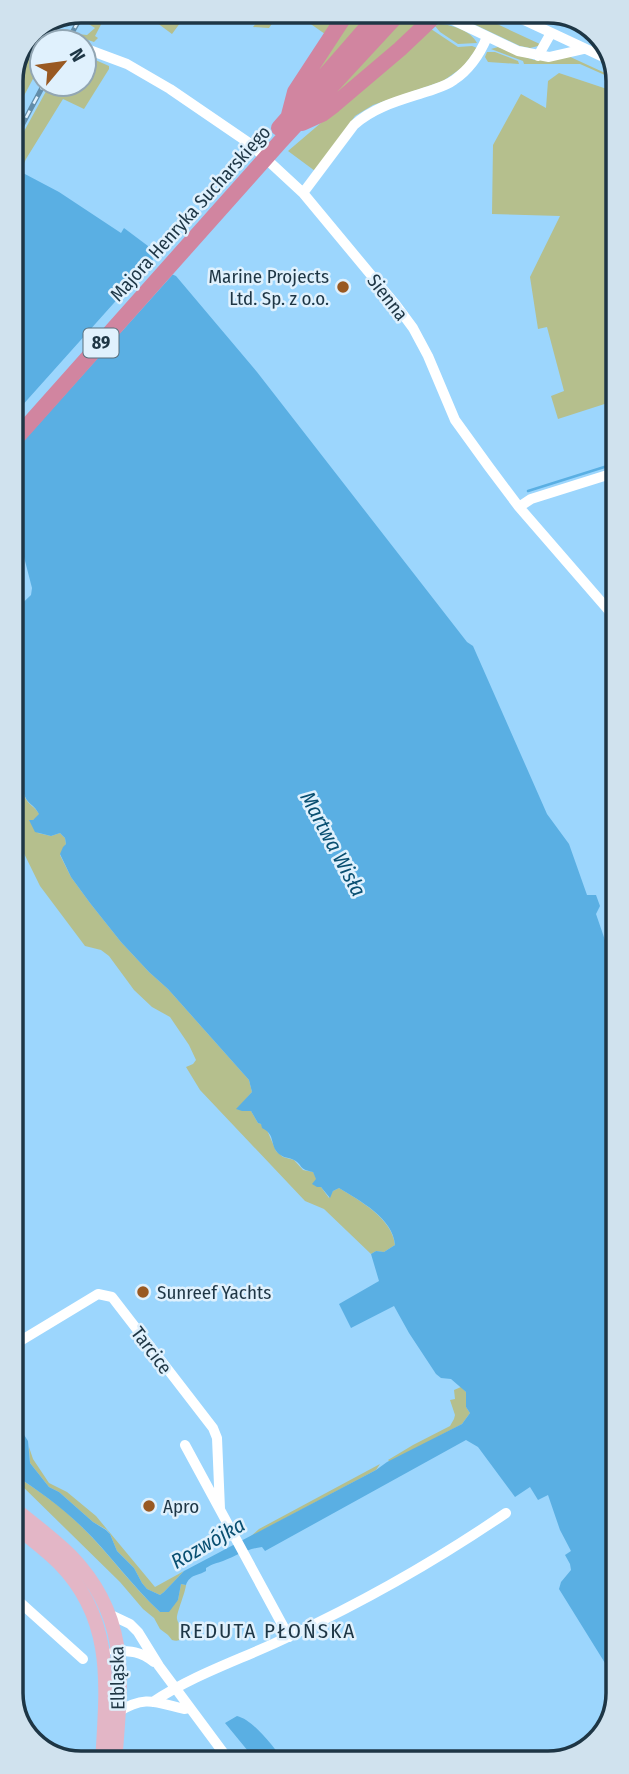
<svg xmlns="http://www.w3.org/2000/svg" width="629" height="1774" font-family="'Fira Sans Condensed',sans-serif">
<style>
.green{fill:#b5bf8d}
.water{fill:#5aafe3}
.pier{fill:#9cd6fd}
.lines{fill:none;stroke-linecap:round;stroke-linejoin:round}
.stream{stroke:#5aafe3;stroke-width:2.5}
.minor{stroke:#fff;stroke-width:10}
.major{stroke:#e3b6c6;stroke-width:14}
.highway{stroke:#d185a0;stroke-width:16}
.rail-casing{stroke:#638da9;stroke-width:5}
.rail{stroke:#e0f1fd;stroke-width:2.5;stroke-dasharray:8;stroke-linecap:butt}
.poi-dot{fill:#995922;stroke:#e0f1fd;stroke-width:2.5}
.labels{text-anchor:middle;stroke-width:5;stroke-linejoin:round;paint-order:stroke}
.shield{fill:#e0f1fd;stroke:#586e7c;stroke-width:2}
.shield-label{font-size:18px;font-weight:bold;fill:#1e3645}
.street-label{font-size:19px;fill:#1e3645;stroke:#e0f1fd}
.poi-label{font-size:19px;fill:#1e3645;stroke:#e0f1fd;text-anchor:start}
.water-label{font-size:21px;font-style:italic;fill:#094f71;stroke:#e0f1fd}
.neighbourhood-label{font-size:21px;letter-spacing:2px;fill:#1e3645;stroke:#e0f1fd}
.rim{fill:none;stroke:#1e3645;stroke-width:3.5}
</style>
<rect width="100%" height="100%" fill="#9cd6fd"/>
<path class="green" d="M90 11H125L119 21 106 15 95 36 98 38 94 42 76 36 77 34 87 35 95 28 84 21Z
M148 11H189L172 34 145 14Z
M266 11H281L269 28 253 27Z
M312 11H340L325 34 305 20Z
M354 11H373L310 84Z
M408 11 422 22 318 112Z
M446 11H469L542 45 530 48 520 46Z
M440 24C453 25 471 31 477 43L458 44 440 32 435 26Z
M431 29 458 47 472 46 477 48 463 67 443 81 373 105 355 116 315 171 288 151Z
M30 35 49 42H42L35 47 32 53 42 58V62L11 120V77Z
M498 47 534 60H547L566 55 616 78V80L580 64H524L523 61 491 49Z
M487 52H495L518 61 519 64 488 62 485 57Z
M84 55 109 66V69L84 109 63 99 26 159 19 175 11 172V155L50 84H84Z
M559 73 616 92V306L607 309 616 335 617 400 558 419 551 396 564 391 547 327 538 329 530 277 560 216 492 214 493 145 521 94 546 108 548 81Z
M12 778 15 784 23 788C25 806 33 803 40 815L33 820H29L38 833 51 836 60 833 65 838 66 844 60 855 71 877 90 903 121 942 149 972 168 989 249 1080 252 1092 237 1109 251 1111 258 1123 261 1124 267 1130 276 1151 283 1157 294 1160 303 1170 313 1172 321 1187 329 1198 333 1191 339 1188C360 1201 392 1218 395 1245L384 1252 376 1251 371 1254 324 1209 305 1201 200 1090 186 1067 193 1064 196 1060 189 1045 170 1017 152 1007 134 990 109 956 101 950 85 946 40 886 12 829Z
M461 1387 466 1392V1407L470 1413 462 1424 390 1462 388 1460 413 1445 450 1426 454 1419 455 1415 450 1400 455 1399 454 1390Z
M29 1447 33 1459 49 1483 67 1492 96 1516 155 1587 184 1571 164 1592 160 1595 147 1589 142 1583 134 1568 117 1551 110 1534 107 1530 93 1522 59 1492 49 1487 30 1463Z
M380 1464 376 1470 250 1537 259 1529Z
M14 1475C38 1490 62 1507 83 1528 110 1555 132 1586 160 1612L178 1600 181 1584 186 1585C185 1594 176 1614 177 1619 178 1624 183 1629 186 1634 182 1640 178 1642 172 1640L168 1635 160 1629 154 1618 143 1609 120 1582 15 1479Z"/>
<path class="water" d="M23 173 59 192 121 233 124 228 148 246 156 267 176 276 257 372 467 642 473 646 547 814 569 844 587 895H596L600 906 596 914 617 975 618 1684 559 1589 561 1582 571 1570 570 1564 565 1555 571 1551 560 1530 548 1495 538 1500 530 1487 515 1497 478 1447 466 1440 265 1551 262 1547C246 1549 238 1555 223 1561 217 1563 212 1564 206 1568V1571C198 1576 190 1574 186 1585L181 1584 178 1600 169 1612H160C132 1586 110 1554 82 1527 61 1507 38 1490 13 1474V1426L19 1427 28 1441 30 1463 49 1487 59 1492 93 1522 106 1530 110 1534 117 1551 134 1568 142 1583 147 1589 160 1595 164 1592 184 1571 376 1470 387 1462 462 1424 470 1413 466 1407V1392L451 1379 441 1378 436 1374 409 1333 394 1306 351 1328 339 1304 379 1281 371 1254 376 1251 384 1252 395 1245C393 1218 360 1201 339 1188L333 1191 330 1198 321 1187H317L312 1184 316 1179 313 1172C298 1169 304 1166 294 1160 288 1157 282 1158 277 1152 270 1143 275 1134 262 1128L261 1124 258 1123 251 1111H242L236 1109 252 1092 249 1080 168 989 149 972 121 942 90 903 71 877 60 854 63 847 66 844 65 838 60 833 51 836 35 832 29 820H33L39 814C33 802 25 805 23 788L15 784 12 778 11 614 31 595 32 588 24 557 11 545C11 535 10 522 11 512 15 489 31 482 11 461V186C16 182 17 176 23 173Z
M237 1716C254 1720 274 1748 285 1762H257L225 1723Z"/>
<path class="pier" d="M156 256 159 264 175 272 11 455V418Z"/>
<g class="lines">
<path class="stream" d="M528 491 617 463"/>
<path class="minor" d="M434 11 518 51 549 57 584 49
M505 11 616 63
M34 30 69 42
M84 48 127 64 170 89 249 143 303 193 396 305 413 328 428 356 455 420 489 467 519 507 617 620
M538 56 551 33
M303 193 354 125C375 106 402 100 429 91 437 88 446 86 454 80 470 69 480 54 487 37
M519 507 531 499 617 472
M12 1346 98 1294 112 1297 213 1428 217 1438 220 1509
M185 1445 289 1637
M13 1596 83 1659
M111 1615 130 1624 138 1632 159 1666 231 1763
M114 1651C131 1651 140 1651 154 1662
M153 1702C196 1673 246 1658 292 1635 367 1600 437 1560 506 1513
M118 1712C145 1695 155 1702 184 1709L189 1708"/>
<path class="major" d="M13 1507C32 1523 53 1538 71 1556 132 1619 121 1683 115 1763
M13 1524C28 1537 45 1549 59 1563 116 1621 106 1689 102 1763"/>
<path class="highway" d="M289 115 295 92 348 11
M302 123 322 114 334 105 400 49 438 13
M279 128 381 11
M11 444 280 142 401 11"/>
<defs>
<path id="rail" d="M67 42 84 11
M11 146 44 84"/>
</defs>
<use href="#rail" class="rail-casing"/>
<use href="#rail" class="rail"/>
</g>
<g class="poi-dot">
<circle cx="343" cy="287" r="7"/>
<circle cx="143" cy="1292" r="7"/>
<circle cx="149" cy="1506" r="7"/>
</g>
<g class="labels">
<rect class="shield" x="83.5" y="328.5" width="35" height="29" rx="5"/>
<g class="shield-label">
<text x="101" y="349">89</text>
</g>
<g class="street-label">
<text transform="translate(190 213) rotate(-48)" y="7">Majora Henryka Sucharskiego</text>
<text transform="translate(388 297) rotate(52)" y="7">Sienna</text>
<text transform="translate(152 1350) rotate(53)" y="7">Tarcice</text>
<text transform="translate(117 1678) rotate(-91)" y="7">Elbląska</text>
</g>
<g class="poi-label">
<text x="329" y="283" text-anchor="end">Marine Projects<tspan x="329" dy="22">Ltd. Sp. z o.o.</tspan></text>
<text x="157" y="1299">Sunreef Yachts</text>
<text x="163" y="1513">Apro</text>
</g>
<g class="water-label">
<text transform="translate(333 844) rotate(62)" y="7">Martwa Wisła</text>
<text transform="translate(208 1543) rotate(-30)" y="7">Rozwójka</text>
</g>
<g class="neighbourhood-label">
<text x="268" y="1638">REDUTA PŁOŃSKA</text>
</g>
</g>
<path d="M0 0H629V1774H0ZM81 23H548A58 58 0 0 1 606 81V1693A58 58 0 0 1 548 1751H81A58 58 0 0 1 23 1693V81A58 58 0 0 1 81 23Z" fill="#d0e2ee" fill-rule="evenodd"/>
<path class="rim" d="M81 23H548A58 58 0 0 1 606 81V1693A58 58 0 0 1 548 1751H81A58 58 0 0 1 23 1693V81A58 58 0 0 1 81 23Z"/>
<g transform="translate(63 63) rotate(61)"><circle r="33" fill="#e0f1fd" stroke="#92a6b3" stroke-width="2"/>
<path d="M0-5L12 26L0 18L-12 26Z" fill="#995922"/>
<text y="-10" font-size="19" font-weight="bold" text-anchor="middle" fill="#1e3645">N</text>
</g>
</svg>
